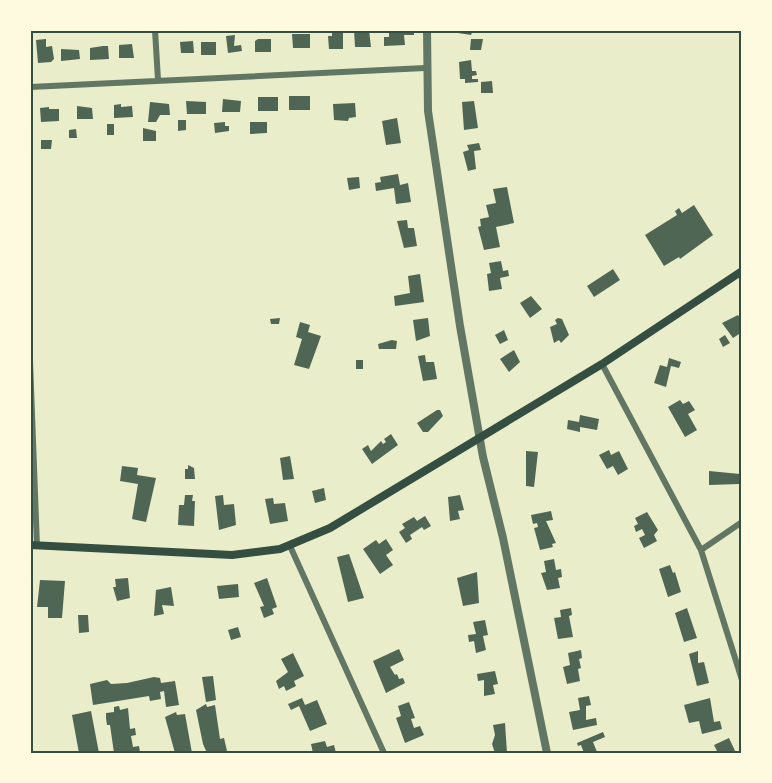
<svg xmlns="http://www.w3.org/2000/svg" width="772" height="783" font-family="Jost,sans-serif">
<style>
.building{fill:#4f6655}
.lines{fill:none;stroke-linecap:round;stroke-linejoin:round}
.minor{stroke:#617663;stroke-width:6}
.tertiary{stroke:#617663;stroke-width:8}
.secondary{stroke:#344e41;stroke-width:8}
.neatline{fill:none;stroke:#344e41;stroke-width:2}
</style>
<rect width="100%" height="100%" fill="#e9edc9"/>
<path class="building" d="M354 30H369L371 47H355Z
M389 30H414V35H404L405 45 384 46V37H389Z
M459 30H473L471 35 458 33Z
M332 31H343V49H329L328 36H332Z
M292 34H310V48H293Z
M235 35 234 46 241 45 242 51 228 53 226 36Z
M46 39V47L52 46 54 59 51 62 38 63 36 40Z
M258 39H271V52H255V41Z
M471 39H483L481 50H470Z
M193 41 194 53H181L180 42Z
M201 42H216V55H201Z
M132 44 134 58H119V45Z
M103 46H108L109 59 90 60V48Z
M61 49 79 50 80 59 61 61Z
M471 60 472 71H476L477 75 472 76V79H478V82L465 83V79H460L459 62Z
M492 81 493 93H481V82Z
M289 96H310V110H289Z
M258 97H278V111H258Z
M223 99 241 101 240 112H222Z
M186 101 206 102V114H187Z
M474 101 478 128 464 130 462 102Z
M150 102 169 104 170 115H160L156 122H148Z
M355 103 356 117 349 118 348 121 334 120 333 104Z
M121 104V107L132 106 133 117 114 118V105Z
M77 106 92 108 93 119H77Z
M49 107V109H59V121L41 122 40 108Z
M397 118 401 143 386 145 382 121Z
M178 120H186V130L178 131Z
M225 122V126H229V131L215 133 214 123Z
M250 122H267V133L250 134Z
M107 124H114V135H107Z
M143 128 156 131V141H143Z
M76 129 77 138H69V130Z
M41 140H52L51 149H41Z
M479 143 481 150 474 151 476 169 468 171 463 152 469 150 467 145Z
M398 174 400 185 408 183 411 202 396 204 394 188 376 191 375 183 381 182 380 177Z
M359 177 360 188 349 190 347 178Z
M507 187 514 223 496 227 500 247 484 250 478 227 481 226 480 219 489 217 486 205 496 203 493 189Z
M694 205 713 235 680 259 679 257 664 266 645 235 677 215 675 211 679 208 682 213Z
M407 220 408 228H414L417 246 404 248 397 221Z
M501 261 503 271 508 270 509 276 500 278 502 289 489 291 487 274 491 273 489 263Z
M613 269 620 280 594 297 587 286Z
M420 274 424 302 395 306 394 296 410 293 408 276Z
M531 296 542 309 530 318 520 303Z
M738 315 742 321V332L733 338 722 323Z
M280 318 279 324H271L270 319Z
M428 318 430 336 416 341 413 320Z
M558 318 562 319 569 335 561 343 559 340 554 343 550 327 557 324 555 320Z
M300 322 310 325 308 332 321 336 309 369 294 365 302 339 296 337Z
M504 330 508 340 500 344 495 335Z
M725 335 730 343 723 347 719 339Z
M392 340 397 341 396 349H379L378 344Z
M514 350 520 362 509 372 500 359Z
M425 355 426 362H434L437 379 423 381 418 356Z
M669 358 681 362 679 368 671 366 666 387 654 383 660 365 667 367Z
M356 360H363V369H356Z
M680 400 683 404 689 401 695 410 688 414 697 430 685 437 668 407Z
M437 410H440L443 416 428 432H423L417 423Z
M580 415 599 419 597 430 580 427V432L567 429 568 420 579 422Z
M391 434 398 445 372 464 362 449 368 445 371 451 381 441 383 444 386 442 384 439Z
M609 450 611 455 619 451 628 469 618 475 613 466 607 469 599 455Z
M526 451 538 452 534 487 526 486Z
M290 456 294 479 283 480 280 458Z
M188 465 194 468 195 479H185V469H188Z
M122 466 138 468 137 475 156 478 146 522 132 519 138 484 120 481Z
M709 471 740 474 739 484 709 485Z
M324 488 326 500 315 503 312 491Z
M185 495H193L192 501H195L194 526 178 525 179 505H184Z
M223 495 224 505 234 504 236 525 219 530 215 496Z
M460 495 464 510 458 511 460 519 450 521 448 497Z
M273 498 274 504 285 503 288 521 270 524 265 499Z
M551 511 553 520 546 521 556 543 552 544 553 547 540 550 534 528 538 527 537 523 533 524 531 515Z
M647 512 658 530 654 535 657 541 644 548 639 538 645 535 642 529 636 532 634 526 638 524 635 518Z
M425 516 431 526 424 530 422 527 410 535 412 539 406 543 399 532 405 528 402 524 414 517 417 521Z
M386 539 393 550 386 555 393 565 380 574 363 549 376 540 379 544Z
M349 554 364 598 348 602 337 557Z
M554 559 556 570 561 569 562 577 558 578 560 588 547 590 541 573 546 572 544 561Z
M670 565 673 573 675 572 681 592 668 597 659 569Z
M477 572 479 603 463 606 457 578Z
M128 578 130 598 117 601 113 587H116L115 579Z
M267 578 277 607 272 609 274 614 264 618 260 607 264 606 254 583Z
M40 580 65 581 62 618H48V607H37Z
M238 584 239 597 219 599 217 586Z
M171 587 174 606 162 605 164 614 154 616 156 590Z
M571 608 572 615 569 616 573 637 558 639 554 618 561 617 560 610Z
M687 608 697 638 684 642 675 613Z
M78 615H88L89 632 79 633Z
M485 620 488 635 483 636 486 650 476 653 474 641 469 642 468 635 476 634 473 622Z
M238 627 241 637 231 640 228 630Z
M399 649 404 660 390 667 395 675 397 674 399 679 403 678 405 683 386 693 373 661Z
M581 650 582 658 579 659 581 668 578 669 580 681 567 684 563 667 570 665 568 653Z
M698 651V663L704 662 709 683 697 686 689 654Z
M293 653 304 676 294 681 296 686 286 691 284 686 279 689 276 681 288 672 281 659Z
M495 671 498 684 493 685 495 694 484 696V680L478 681 477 674Z
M213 676 216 700 206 702 202 677Z
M154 677 160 678 161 683 175 681 179 705 166 707 164 691 160 692 161 699 150 701 149 696 93 705 90 684 107 680 111 684 127 683Z
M589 696 591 705 586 706V720L596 718 597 725 573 730 569 712 580 710 578 698Z
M302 698 305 705 317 700 327 724 310 731 299 706 291 710 288 704Z
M710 698 714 722 720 721 722 729 702 734 699 721 689 723 684 705Z
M409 702 415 718 411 719 414 728 420 726 424 735 405 743 396 718 401 716 398 706Z
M206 704 207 707 215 705 220 739 224 738 227 751 207 753 203 744 196 710Z
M119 706 120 710 128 708 130 729 135 728 136 735 131 736 133 747 139 746 140 752 114 753 110 725H107L106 718V713L114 712V707Z
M91 711 99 753H79L72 715Z
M176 712 177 715 185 714 192 753H175L165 717Z
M505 723 507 753H495L492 744 495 735 493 725Z
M603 732 605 737 593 742 597 752 584 753 581 745 578 746 577 743Z
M729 738 736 753H718L714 745Z
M325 741 327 747 334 745 336 753H313L311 744Z"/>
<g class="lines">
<path class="minor" d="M155 30 158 80
M30 87 425 68
M30 361 37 546
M602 364 701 550 742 680
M290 546 384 753
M701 550 742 522"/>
<path class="tertiary" d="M427 30 428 111 460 326 483 457 503 538 547 753"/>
<path class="secondary" d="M30 545 232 555 280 549 330 528 602 364 742 271"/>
</g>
<rect width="772" height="783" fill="none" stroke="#fefae0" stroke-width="63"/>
<rect x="32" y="32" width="708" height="720" class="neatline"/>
</svg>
